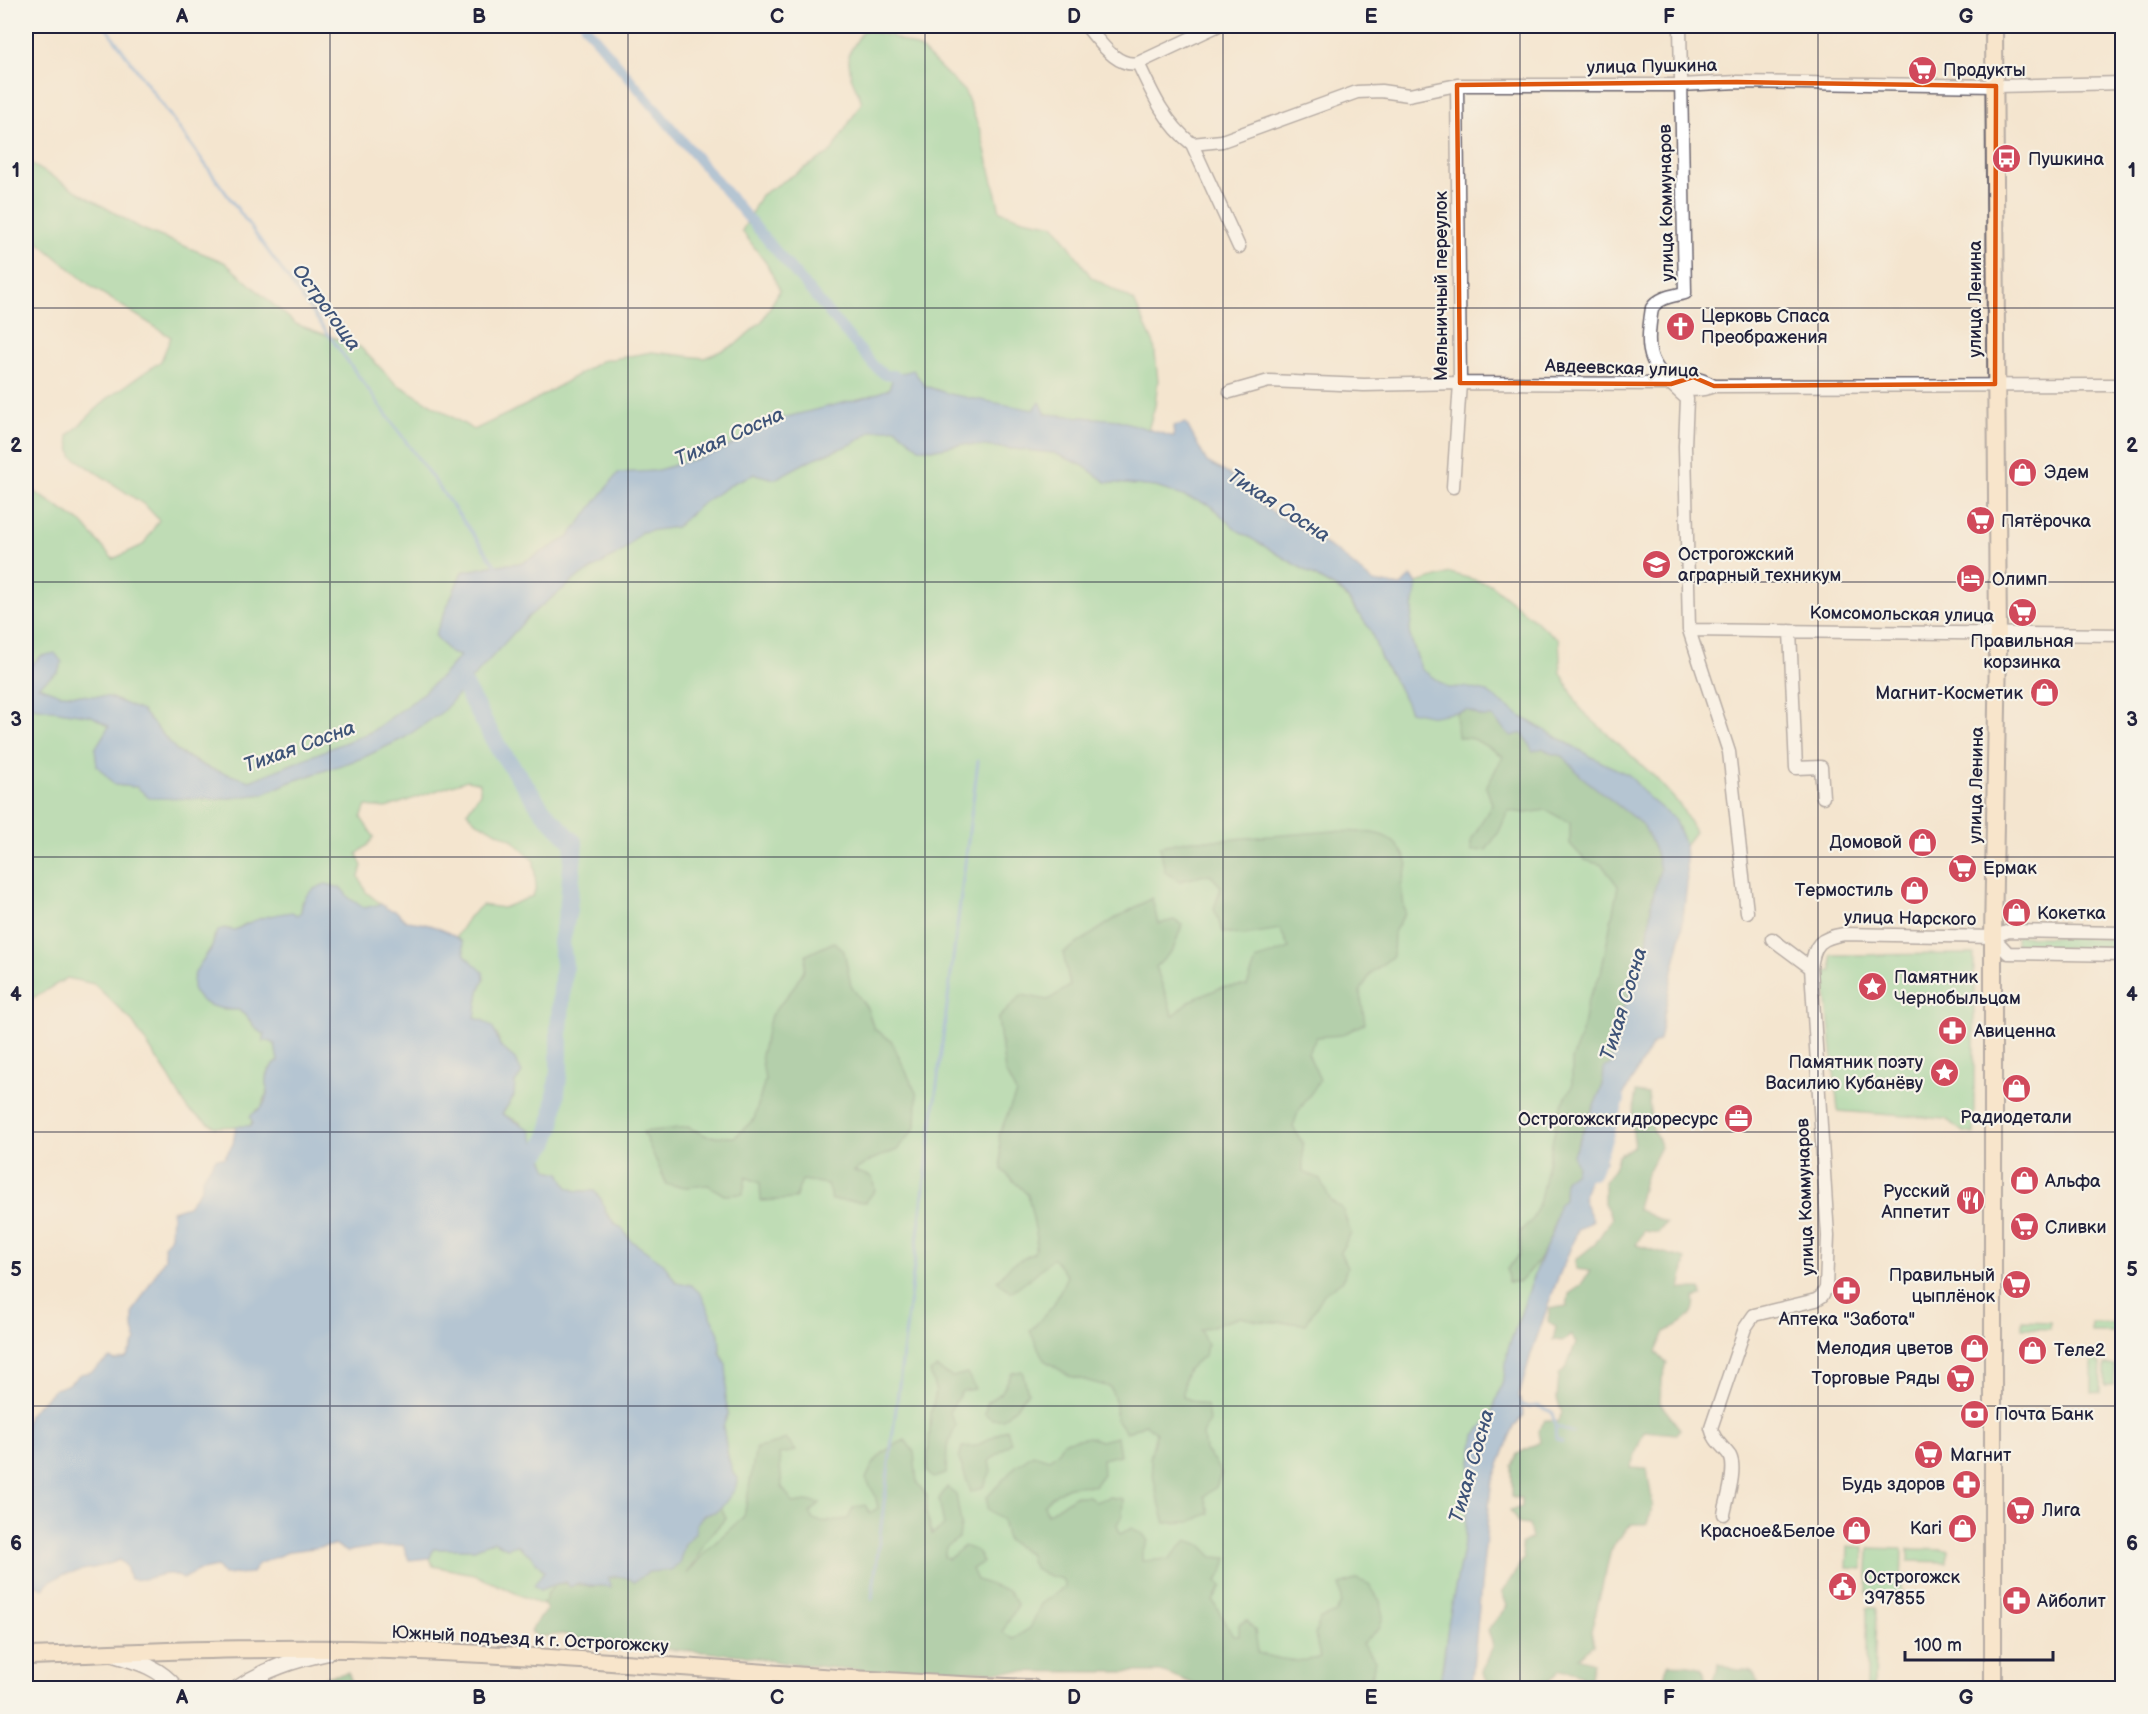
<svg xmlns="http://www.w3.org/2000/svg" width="2148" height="1714" font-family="'Balsamiq Sans',sans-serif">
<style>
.green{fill:#7ed194;stroke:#507a68;stroke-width:1.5}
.forest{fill:#66b37e;stroke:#446a5c;stroke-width:1.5}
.water{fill:#689dd4;stroke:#456088;stroke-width:1.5}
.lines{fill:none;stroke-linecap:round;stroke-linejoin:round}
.stream{stroke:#689dd4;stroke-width:3}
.canal{stroke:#689dd4;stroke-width:10}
.river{stroke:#689dd4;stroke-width:18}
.minor-casing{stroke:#6c666f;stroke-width:15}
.tertiary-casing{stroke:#6c666f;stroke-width:18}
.secondary-casing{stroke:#6c666f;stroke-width:20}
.minor{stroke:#fff;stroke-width:12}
.tertiary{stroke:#fff;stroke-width:15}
.secondary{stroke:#fde5c5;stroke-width:16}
.marked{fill:none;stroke:#de560e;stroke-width:4.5;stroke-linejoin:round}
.grid{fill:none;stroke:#22223b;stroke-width:1.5;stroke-opacity:0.55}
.labels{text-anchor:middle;stroke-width:4.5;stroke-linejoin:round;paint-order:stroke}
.street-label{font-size:18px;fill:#22223b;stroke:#f7f3e8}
.poi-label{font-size:18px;fill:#22223b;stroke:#f7f3e8;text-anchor:start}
.water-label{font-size:20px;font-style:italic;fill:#3e5378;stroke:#f7f3e8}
.neatline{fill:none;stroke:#22223b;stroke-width:2}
.grid-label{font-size:20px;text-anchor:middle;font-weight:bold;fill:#22223b}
</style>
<rect width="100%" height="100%" fill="#f7f3e8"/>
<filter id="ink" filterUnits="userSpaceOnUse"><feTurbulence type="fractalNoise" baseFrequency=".0167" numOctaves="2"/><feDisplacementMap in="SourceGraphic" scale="12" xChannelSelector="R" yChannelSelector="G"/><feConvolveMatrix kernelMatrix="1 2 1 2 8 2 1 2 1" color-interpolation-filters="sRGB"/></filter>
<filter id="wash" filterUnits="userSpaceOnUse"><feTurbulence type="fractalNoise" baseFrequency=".008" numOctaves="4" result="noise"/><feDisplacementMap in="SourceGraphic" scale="24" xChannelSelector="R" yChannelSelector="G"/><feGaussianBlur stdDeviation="1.35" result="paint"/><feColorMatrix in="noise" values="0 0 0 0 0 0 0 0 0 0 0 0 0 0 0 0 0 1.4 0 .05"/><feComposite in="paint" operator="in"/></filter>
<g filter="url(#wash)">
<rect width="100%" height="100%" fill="#f4e5cf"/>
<path class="green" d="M863 30 891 36 921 49 965 92 981 133 1000 211 1023 219 1055 225 1091 277 1134 301 1154 344 1158 381 1155 406 1148 430 1118 420 1045 414 949 394 894 375 889 389 867 397 775 420 719 452 655 471 619 473 568 538 522 563 496 565 462 572 435 635 460 655 443 675 415 700 371 732 250 781 208 768 178 752 142 711 109 697 60 694 38 686 41 656 26 671V486L82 523 113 559 143 545 159 520 146 506 72 456 68 436 108 398 161 361 171 337 92 287 26 232V161L142 229 224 262 296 324 360 347 395 383 474 430 530 403 601 361 652 352 704 358 735 345 762 321 780 290 766 263 742 231 761 195 831 152 862 102 851 77 848 55Z
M897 428 919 448 935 449 963 444 1054 453 1082 465 1106 482 1156 487 1210 505 1237 530 1343 593 1370 629 1382 661 1399 688 1410 711 1467 710 1644 826 1553 1232 1540 1260 1508 1349 1504 1378 1490 1418 1475 1435 1470 1469 1465 1539 1449 1619 1439 1688H1363L1365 1685 1201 1660 1017 1656 627 1628 540 1604 473 1574 433 1566 430 1558 433 1549H474L494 1541 507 1548 517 1545 530 1555 544 1571 540 1579V1590L716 1511 724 1504 733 1473 728 1457 723 1426 728 1413 725 1397 726 1365 720 1352 719 1334 691 1285 676 1282 663 1263 630 1240 622 1228 616 1225 606 1213 601 1199 594 1191H577L568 1188 560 1173 547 1170 544 1159 520 1122 502 1114 514 1096 515 1059 500 1046 498 1036 484 1021 475 1018 479 991 484 979 465 955 462 942 456 937 469 917 482 905 503 908 533 896 536 887 534 861 511 839 475 821 467 812 480 793V783L467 780 386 808 366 806 361 818 374 837 368 845 357 854 362 866 359 877 366 892 381 904 364 908 350 899 341 888 302 901 301 912 297 915 245 924 235 930 224 928 214 936 213 944 195 973 223 1010H239C241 1013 244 1014 246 1017 253 1023 254 1031 265 1034L263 1042 266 1039 275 1044 278 1061C265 1071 267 1073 267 1088 267 1095 264 1101 261 1108L256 1110 250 1126 215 1127 188 1110 169 1077 131 1020 94 984 67 978 26 1002V706L92 716 109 726C90 757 91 759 115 785L137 787 191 797 221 799 263 794 290 782 362 758 404 738 463 687 529 616 578 577 623 551 641 532 676 527 701 504 735 482 755 474 775 479 810 460 852 444 872 431Z
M1450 573 1490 584 1559 640 1561 673 1581 710 1655 777 1680 805 1695 832 1685 845 1674 819 1649 798 1629 775 1599 761 1523 718 1487 692 1464 687 1448 688 1421 669 1409 633 1417 583Z
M2016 936 2122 939V950L2016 947Z
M1974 954V1134L1963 1132 1946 1119 1838 1111 1824 972 1832 971 1831 955Z
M2022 1321 2050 1322V1329L2022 1328Z
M2091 1322 2122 1323V1332H2091Z
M2092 1355 2101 1365 2100 1392 2092 1393Z
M2105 1365H2115L2114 1385H2105Z
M1848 1547 1864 1548 1863 1569 1847 1568Z
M1869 1548 1902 1549 1901 1595 1867 1594Z
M1908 1549 1948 1550 1947 1562 1908 1561Z
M1867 1608H1876L1874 1688H1867Z"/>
<path class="forest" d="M1467 710 1482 717H1492L1523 733 1550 753 1563 756 1582 777 1644 826 1656 852 1660 870 1652 900 1647 945 1640 969 1626 982 1630 998 1620 1011 1616 1031 1608 1049 1614 1063 1604 1068 1603 1085 1573 1154 1577 1166 1574 1173 1565 1180 1564 1200C1554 1209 1556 1223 1551 1235 1543 1256 1536 1265 1520 1282H1508L1507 1269 1520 1253V1231L1533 1219 1540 1200 1559 1110 1572 1086V1060L1582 1032 1587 1003 1601 973 1618 886 1602 865 1585 860 1570 844V823L1546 810 1526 813 1508 811 1499 832 1486 850 1471 851V841L1492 804 1486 787 1503 756 1474 739 1458 737 1456 713Z
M1334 831C1369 833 1394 827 1408 864L1401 886 1405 913 1394 932 1393 956 1371 973 1360 992 1365 1023 1342 1035 1317 1037 1308 1053 1320 1080 1298 1112 1293 1127 1303 1144V1172L1320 1179 1331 1201 1342 1208 1351 1234 1340 1252 1347 1267 1343 1280 1324 1294 1306 1324 1258 1321 1240 1317 1200 1330 1207 1344 1205 1356C1184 1368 1184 1374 1183 1397L1207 1406 1209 1421 1203 1434 1205 1450 1214 1461 1221 1474 1216 1487 1204 1496 1209 1513 1190 1522 1165 1523 1157 1496 1150 1458 1156 1433 1145 1424 1126 1433 1116 1419V1403L1110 1387 1070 1376 1044 1360 1030 1331 1053 1306 1067 1276 1053 1258 1034 1275 1011 1292 997 1281 1011 1265 1034 1253 1037 1238 1028 1195 1002 1170 999 1135 1016 1093 1005 1072 998 1019 1022 995 1048 1000 1070 986 1063 953 1116 918 1152 898 1158 924 1174 920 1182 925 1173 950 1156 967 1173 1016 1190 1001 1222 987 1247 986 1256 960 1289 948 1280 929 1244 935 1223 932 1214 909 1221 887 1210 874 1179 881 1165 872 1160 846 1191 840H1221Z
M834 942 844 951 851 986 867 1008 874 1029 891 1040 917 1095 916 1127 897 1150 871 1160 854 1171 872 1177 875 1190 866 1202 832 1200 827 1184 802 1180 795 1199 761 1201 760 1183 746 1177 743 1194 724 1195 708 1185 688 1187 667 1185 643 1132 688 1127 707 1136 735 1137 754 1119 765 1080 761 1055 771 1015 792 990 804 970 806 955Z
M1636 1092 1648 1094 1652 1127 1661 1147 1644 1180 1637 1209 1666 1223 1658 1233 1644 1231 1636 1245 1686 1259 1680 1289H1701L1702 1296 1694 1298C1698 1317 1679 1325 1665 1332L1656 1352 1667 1364 1661 1382 1660 1403 1680 1429 1676 1434 1644 1431 1630 1468 1647 1469 1653 1506 1647 1524H1632L1612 1546 1591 1632 1594 1645 1578 1657 1593 1662 1590 1682H1582L1581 1675 1573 1672 1560 1670 1543 1688H1492L1482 1671 1493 1646 1488 1630 1507 1606 1502 1592 1524 1559 1521 1544 1532 1538 1529 1525 1519 1524 1510 1511 1521 1507V1498L1512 1497V1466L1517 1454 1540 1442 1538 1431 1545 1420 1557 1422 1562 1413 1557 1399 1559 1375 1567 1366 1576 1342 1571 1335 1564 1341 1553 1340 1556 1327 1549 1323V1309L1567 1306 1569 1294 1580 1286 1590 1271 1576 1269 1575 1260 1595 1244 1612 1218 1604 1203V1182L1614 1169 1618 1156 1634 1146 1632 1118Z
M936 1368 952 1377 967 1373 975 1389 962 1391 949 1412 956 1425 947 1447 946 1474 933 1478 927 1472 931 1413 936 1392 930 1372Z
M1022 1371 1028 1392 1017 1406 1003 1419H992L985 1414 987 1402 1001 1393 1012 1373Z
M1007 1429 1011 1443 989 1461 991 1472 983 1487 971 1492 959 1459 962 1447 976 1446Z
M1088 1437 1101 1441 1117 1437 1120 1455 1102 1459 1103 1474 1094 1486C1070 1484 1061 1488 1044 1504L1047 1514 1075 1496H1089L1095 1502 1109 1497 1123 1499 1122 1516 1117 1524 1120 1534 1132 1528 1143 1534 1148 1541 1142 1552V1561L1169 1559 1187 1540 1201 1545 1213 1557 1227 1558 1223 1572 1217 1581 1222 1586 1213 1601 1233 1636H1239V1624L1247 1620 1255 1630 1258 1653C1277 1659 1301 1664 1320 1657L1315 1635 1320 1619 1336 1613 1341 1603 1340 1585 1357 1579 1369 1584 1380 1601 1383 1617 1379 1628 1362 1644 1375 1659 1373 1672 1363 1688H1200V1685L1194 1684 1164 1672 867 1671 784 1663 741 1655 640 1647 613 1642H592L563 1634 539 1637 531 1632 539 1617 547 1610 543 1603 546 1601V1595L556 1584C569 1582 573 1585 585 1586 594 1588 601 1584 610 1587L608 1578C615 1575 628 1576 634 1582L648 1572 656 1571 679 1558 685 1544 695 1533 696 1524 704 1515 716 1511 721 1507 726 1518 706 1540 696 1560 687 1574 705 1552 744 1516 756 1448 768 1446 786 1439 796 1451 779 1454 782 1487 793 1503 806 1501 820 1503 810 1513 812 1519C826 1524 834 1520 848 1519L853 1508 865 1505 870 1513 878 1508 875 1495 866 1479C875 1456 884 1450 905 1440L914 1452 917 1483 927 1496 926 1513 932 1534 944 1526 939 1499 947 1487 956 1494 961 1524 959 1538 946 1547 944 1557 949 1559 964 1546 977 1551 983 1562 972 1569 977 1580C988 1583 996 1589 1008 1590L1017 1604C1014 1616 1007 1621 1003 1632L1013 1639 1030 1628 1041 1604 1065 1587 1062 1579C1046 1575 1031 1573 1030 1554L1007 1540 1002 1519 987 1509V1497L1016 1466 1033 1454 1049 1459 1057 1453 1063 1442Z
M1718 1663C1723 1664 1727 1668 1732 1669 1748 1673 1754 1663 1758 1687L1739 1688 1715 1687 1713 1683 1717 1671Z
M1669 1664C1687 1666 1712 1660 1703 1687L1692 1688 1669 1685 1664 1679 1666 1669Z
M348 1673 355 1688H281L308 1684 329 1676Z"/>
<path class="water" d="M913 370 925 386 949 394 1033 410 1040 402 1046 414 1118 420 1174 437 1173 426 1186 423 1207 462 1237 479 1263 506 1338 552 1373 582 1401 586 1411 576 1417 583 1409 633 1421 669 1448 688 1464 687 1487 692 1523 718 1599 761 1629 775 1649 798 1674 819 1685 845 1687 884 1681 933 1659 1040 1651 1046 1606 1126 1599 1149 1606 1161 1592 1171 1583 1199 1593 1220 1578 1230 1556 1283 1531 1354 1519 1396 1524 1415 1514 1426 1491 1486 1472 1678 1468 1688H1440L1449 1619 1465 1539 1470 1469 1475 1435 1490 1418 1504 1378 1508 1349 1540 1260 1553 1232 1558 1205 1564 1200 1565 1180 1574 1173 1577 1166 1573 1155 1603 1085 1604 1068 1614 1063 1608 1049 1616 1031 1620 1011 1630 998 1626 982 1640 969 1647 945 1652 900 1660 870 1656 852 1644 826 1582 777 1563 756 1550 753 1543 748 1533 751 1523 733 1511 736 1492 717H1482L1467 710 1434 716 1410 711 1399 688 1382 661 1370 629 1344 593 1237 530 1210 505 1156 487 1106 482 1082 465 1054 453 963 444 935 449 919 448 896 428 872 431 852 444 810 460 775 479 755 474 735 482 701 504 676 527 641 532 623 551 578 577 529 616 442 712 404 738 362 758 290 782 263 794 221 799 149 798 137 787 115 785 97 766 95 749 109 726 92 716 26 706V671L41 656 55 653 62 662 58 672 38 686 60 694 109 697 142 711 178 752 208 768 250 781 371 732 415 700 443 675 460 656 450 653 435 635 462 572 496 565 522 563 568 538 618 473 655 471 719 452 775 420 867 397 889 389 894 375Z
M326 884 341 888 350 899 364 908 381 904 388 909 396 911 406 921C427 923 446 928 462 942L465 955 483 972 484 979 479 991 475 1018 484 1021 493 1028 500 1046 515 1059 522 1073 515 1083 514 1096 502 1114 531 1130C533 1146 543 1155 548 1170L560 1173 568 1188 577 1191H594L601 1199 606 1213 616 1225 622 1228 630 1240 663 1263 676 1282 691 1285 701 1294 719 1334 720 1352 726 1365 727 1378 725 1397 728 1413 723 1427 728 1457 733 1473 738 1478 735 1489 724 1504 717 1511 704 1515 696 1524 695 1533 685 1544 679 1563 671 1570 648 1572 634 1582C628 1576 615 1575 608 1578L611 1588C600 1583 589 1588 578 1583L570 1587 566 1582 556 1584 540 1590 534 1585 544 1571 530 1555 517 1545 507 1548 494 1541 474 1549H433L430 1558 409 1560 403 1545C384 1548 365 1546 347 1552L336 1545 291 1551 258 1564 252 1573 223 1575 217 1567 197 1571 183 1579C164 1566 152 1583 130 1579L126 1566 119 1560C96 1572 59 1567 43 1589L26 1578V1423L28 1415 55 1389 69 1384 80 1374 91 1372 110 1358 115 1361 126 1358 136 1340 133 1328V1312L165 1258 164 1246 171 1236 172 1211 188 1206 199 1192 202 1186V1178L216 1158H224L233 1144 236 1126H250L253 1123 250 1117C253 1113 259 1110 262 1107 275 1090 257 1078 278 1061L275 1044 266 1040 263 1042 265 1034C254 1031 254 1023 247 1017 244 1014 241 1013 239 1010 217 1010 184 1003 195 973 198 965 206 957 211 949 215 942 213 934 221 929 226 927 229 931 234 930 239 929 246 924 251 922 264 916 277 914 292 912L297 915 301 912C303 895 310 889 326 884Z"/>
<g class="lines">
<path class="stream" d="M105 26 496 566
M1519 1404 1529 1407 1538 1406 1552 1412 1555 1426 1573 1433
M1555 1426 1556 1439 1562 1442
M872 1598 978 761"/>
<path class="canal" d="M585 26 874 366 885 375H894L904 383"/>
<path class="river" d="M458 675 498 747 543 811 574 843 568 910 561 942 564 964 559 1029V1069L552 1125 545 1144 539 1151
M1592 1171 1616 1100"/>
</g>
</g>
<g filter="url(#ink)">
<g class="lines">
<defs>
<path id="minor" d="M1086 26C1099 40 1116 68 1138 63 1152 93 1165 123 1192 144L1239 247
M1680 26 1685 293C1673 296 1659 297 1652 308 1644 359 1650 365 1687 399L1685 446 1689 630 1729 752 1747 912
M1138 63 1217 26
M1192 144 1222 141 1357 92 1381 91 1409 95 1457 85H1681L1737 82 1996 86 2122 83
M1671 384C1687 375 1698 377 1714 386
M1230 392 1269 381 1364 385 1460 383 1671 384C1686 391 1699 392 1714 386L2122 385
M1453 487 1460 383 1457 85
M1689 630 2122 635
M1790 631 1796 768 1821 767 1823 797
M1993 937 2008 953 2122 955
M1772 939 1811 968
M1724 1514C1727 1499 1737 1469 1730 1456 1723 1446 1714 1441 1711 1428L1745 1328 1754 1315 1816 1300 1822 1296 1826 1288 1828 1236 1811 968C1814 944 1820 938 1844 934L1993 937 2009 931 2122 933"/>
<path id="tertiary" d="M115 1655C139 1662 160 1668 176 1688
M238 1688C265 1669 294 1660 326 1653"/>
<path id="secondary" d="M26 1656C147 1652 269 1646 390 1650 604 1657 818 1681 1032 1688
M1993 1688V937L1998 649 1994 26"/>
</defs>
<use href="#minor" class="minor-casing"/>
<use href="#tertiary" class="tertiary-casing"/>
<use href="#secondary" class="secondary-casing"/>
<use href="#minor" class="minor"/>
<use href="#tertiary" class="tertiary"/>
<use href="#secondary" class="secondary"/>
</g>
</g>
<path d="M0 0H2148V1714H0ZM1737 82 1996 86 1995 384 1714 386 1693 377 1671 384 1460 383 1457 85Z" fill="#f4e5cf" fill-opacity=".55" fill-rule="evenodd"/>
<path class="marked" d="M1737 82 1996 86 1995 384 1714 386 1693 377 1671 384 1460 383 1457 85Z"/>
<path class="grid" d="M330 26V1688M628 26V1688M925 26V1688M1223 26V1688M1520 26V1688M1818 26V1688M26 308H2122M26 582H2122M26 857H2122M26 1132H2122M26 1406H2122"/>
<defs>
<symbol id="supermarket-disc" viewBox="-11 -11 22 22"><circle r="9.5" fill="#d1495b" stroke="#f7f3e8"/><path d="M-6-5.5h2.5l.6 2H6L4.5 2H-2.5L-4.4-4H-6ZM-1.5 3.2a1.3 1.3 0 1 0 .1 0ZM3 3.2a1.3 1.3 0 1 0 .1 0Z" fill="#fff"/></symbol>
<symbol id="bus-disc" viewBox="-11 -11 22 22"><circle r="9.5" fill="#d1495b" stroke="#f7f3e8"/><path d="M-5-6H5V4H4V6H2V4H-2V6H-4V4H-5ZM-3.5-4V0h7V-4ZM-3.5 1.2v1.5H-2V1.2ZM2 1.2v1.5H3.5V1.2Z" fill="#fff"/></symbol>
<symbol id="church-disc" viewBox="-11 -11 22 22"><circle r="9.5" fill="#d1495b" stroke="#f7f3e8"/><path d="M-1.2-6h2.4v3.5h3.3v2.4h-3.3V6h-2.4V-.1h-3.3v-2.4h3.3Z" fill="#fff"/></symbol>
<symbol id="shop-disc" viewBox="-11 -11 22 22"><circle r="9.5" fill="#d1495b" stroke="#f7f3e8"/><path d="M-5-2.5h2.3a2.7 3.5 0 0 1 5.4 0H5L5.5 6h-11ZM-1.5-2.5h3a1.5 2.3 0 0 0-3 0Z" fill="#fff"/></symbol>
<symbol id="university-disc" viewBox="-11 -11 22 22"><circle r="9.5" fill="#d1495b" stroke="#f7f3e8"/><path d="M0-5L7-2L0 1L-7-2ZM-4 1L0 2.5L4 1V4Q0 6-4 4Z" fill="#fff"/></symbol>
<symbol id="hotel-disc" viewBox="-11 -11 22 22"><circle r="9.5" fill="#d1495b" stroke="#f7f3e8"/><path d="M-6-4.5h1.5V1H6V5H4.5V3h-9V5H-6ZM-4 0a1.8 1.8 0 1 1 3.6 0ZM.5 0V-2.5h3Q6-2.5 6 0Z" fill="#fff"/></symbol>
<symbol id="sight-disc" viewBox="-11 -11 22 22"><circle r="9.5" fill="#d1495b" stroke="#f7f3e8"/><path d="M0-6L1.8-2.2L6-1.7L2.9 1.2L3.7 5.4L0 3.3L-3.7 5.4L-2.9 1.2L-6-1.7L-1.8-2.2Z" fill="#fff"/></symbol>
<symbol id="pharmacy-disc" viewBox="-11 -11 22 22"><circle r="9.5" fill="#d1495b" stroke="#f7f3e8"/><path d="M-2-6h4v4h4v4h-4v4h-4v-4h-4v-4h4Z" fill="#fff"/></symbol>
<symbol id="office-disc" viewBox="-11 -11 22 22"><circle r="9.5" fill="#d1495b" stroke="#f7f3e8"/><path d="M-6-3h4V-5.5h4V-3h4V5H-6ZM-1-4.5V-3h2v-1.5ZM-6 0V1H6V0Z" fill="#fff"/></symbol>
<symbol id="restaurant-disc" viewBox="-11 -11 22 22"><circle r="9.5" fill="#d1495b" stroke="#f7f3e8"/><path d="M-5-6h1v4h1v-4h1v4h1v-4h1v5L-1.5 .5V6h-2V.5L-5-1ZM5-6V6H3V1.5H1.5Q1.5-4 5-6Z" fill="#fff"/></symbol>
<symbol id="bank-disc" viewBox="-11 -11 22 22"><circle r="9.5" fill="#d1495b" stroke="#f7f3e8"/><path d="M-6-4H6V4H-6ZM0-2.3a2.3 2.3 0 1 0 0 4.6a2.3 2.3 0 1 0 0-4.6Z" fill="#fff"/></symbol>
<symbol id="civic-disc" viewBox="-11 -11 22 22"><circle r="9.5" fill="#d1495b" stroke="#f7f3e8"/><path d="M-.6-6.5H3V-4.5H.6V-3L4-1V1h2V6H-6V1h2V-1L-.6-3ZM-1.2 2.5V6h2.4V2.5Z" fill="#fff"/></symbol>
</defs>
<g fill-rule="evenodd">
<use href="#supermarket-disc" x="1906" y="54" width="33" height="33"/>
<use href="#bus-disc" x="1990" y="142" width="33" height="33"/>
<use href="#church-disc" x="1664" y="310" width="33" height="33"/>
<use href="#shop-disc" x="2006" y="456" width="33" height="33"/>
<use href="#supermarket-disc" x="1964" y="504" width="33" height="33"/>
<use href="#university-disc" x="1640" y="548" width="33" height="33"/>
<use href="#hotel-disc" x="1954" y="562" width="33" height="33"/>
<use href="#supermarket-disc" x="2006" y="596" width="33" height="33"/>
<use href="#shop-disc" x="2028" y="676" width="33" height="33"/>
<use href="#shop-disc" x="1906" y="826" width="33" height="33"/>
<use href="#supermarket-disc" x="1946" y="852" width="33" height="33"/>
<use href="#shop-disc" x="1898" y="874" width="33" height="33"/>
<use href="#shop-disc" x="2000" y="896" width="33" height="33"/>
<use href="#sight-disc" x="1856" y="970" width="33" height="33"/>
<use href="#pharmacy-disc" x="1936" y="1014" width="33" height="33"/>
<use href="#sight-disc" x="1928" y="1056" width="33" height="33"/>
<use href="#shop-disc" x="2000" y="1072" width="33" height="33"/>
<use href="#office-disc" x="1722" y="1102" width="33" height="33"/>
<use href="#shop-disc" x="2008" y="1164" width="33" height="33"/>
<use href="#restaurant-disc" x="1954" y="1184" width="33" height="33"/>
<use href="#supermarket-disc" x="2008" y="1210" width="33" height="33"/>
<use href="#supermarket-disc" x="2000" y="1268" width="33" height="33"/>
<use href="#pharmacy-disc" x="1830" y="1274" width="33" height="33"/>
<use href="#shop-disc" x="1958" y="1332" width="33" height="33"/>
<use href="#shop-disc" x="2016" y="1334" width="33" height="33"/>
<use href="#supermarket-disc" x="1944" y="1362" width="33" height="33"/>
<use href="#bank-disc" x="1958" y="1398" width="33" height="33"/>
<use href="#supermarket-disc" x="1912" y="1438" width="33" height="33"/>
<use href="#pharmacy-disc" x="1950" y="1468" width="33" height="33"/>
<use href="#supermarket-disc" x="2004" y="1494" width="33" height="33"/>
<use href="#shop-disc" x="1946" y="1512" width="33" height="33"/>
<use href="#shop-disc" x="1840" y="1514" width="33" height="33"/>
<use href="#civic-disc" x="1826" y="1570" width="33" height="33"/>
<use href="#pharmacy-disc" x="2000" y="1584" width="33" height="33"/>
</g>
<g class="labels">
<g class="street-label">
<text transform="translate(1652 66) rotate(-1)" y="6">улица Пушкина</text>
<text transform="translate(1666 203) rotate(-91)" y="6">улица Коммунаров</text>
<text transform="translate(1441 286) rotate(-90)" y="6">Мельничный переулок</text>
<text transform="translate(1975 299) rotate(-90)" y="6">улица Ленина</text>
<text transform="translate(1622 368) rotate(2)" y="6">Авдеевская улица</text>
<text transform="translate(1902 614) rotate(1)" y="6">Комсомольская улица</text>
<text transform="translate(1976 785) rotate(-89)" y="6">улица Ленина</text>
<text transform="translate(1910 918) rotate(1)" y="6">улица Нарского</text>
<text transform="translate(1805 1197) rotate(-92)" y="6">улица Коммунаров</text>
<text transform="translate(530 1639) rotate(3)" y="6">Южный подъезд к г. Острогожску</text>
</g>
<g class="poi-label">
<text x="1943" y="76">Продукты</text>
<text x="2028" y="165">Пушкина</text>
<text x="1701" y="322">Церковь Спаса<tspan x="1701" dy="21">Преображения</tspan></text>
<text x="2044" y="478">Эдем</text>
<text x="2001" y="527">Пятёрочка</text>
<text x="1678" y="560">Острогожский<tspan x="1678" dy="21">аграрный техникум</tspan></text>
<text x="1992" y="585">Олимп</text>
<text x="2022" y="647" text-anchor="middle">Правильная<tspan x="2022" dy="21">корзинка</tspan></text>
<text x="2023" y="699" text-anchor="end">Магнит-Косметик</text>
<text x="1902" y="848" text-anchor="end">Домовой</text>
<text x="1983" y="874">Ермак</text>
<text x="1893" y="896" text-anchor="end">Термостиль</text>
<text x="2037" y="919">Кокетка</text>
<text x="1894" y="983">Памятник<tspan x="1894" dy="21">Чернобыльцам</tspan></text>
<text x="1974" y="1037">Авиценна</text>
<text x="1923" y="1068" text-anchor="end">Памятник поэту<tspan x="1923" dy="21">Василию Кубанёву</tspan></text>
<text x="2016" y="1123" text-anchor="middle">Радиодетали</text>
<text x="1718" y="1125" text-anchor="end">Острогожскгидроресурс</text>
<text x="2045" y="1187">Альфа</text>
<text x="1950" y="1197" text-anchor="end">Русский<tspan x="1950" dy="21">Аппетит</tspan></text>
<text x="2045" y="1233">Сливки</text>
<text x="1995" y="1281" text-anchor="end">Правильный<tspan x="1995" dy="21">цыплёнок</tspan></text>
<text x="1847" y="1325" text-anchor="middle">Аптека "Забота"</text>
<text x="1953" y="1354" text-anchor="end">Мелодия цветов</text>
<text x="2054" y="1356">Теле2</text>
<text x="1940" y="1384" text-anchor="end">Торговые Ряды</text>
<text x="1995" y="1420">Почта Банк</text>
<text x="1950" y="1461">Магнит</text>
<text x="1945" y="1490" text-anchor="end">Будь здоров</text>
<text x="2042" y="1516">Лига</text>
<text x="1942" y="1534" text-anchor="end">Kari</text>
<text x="1835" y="1537" text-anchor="end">Красное&amp;Белое</text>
<text x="1864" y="1583">Острогожск<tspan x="1864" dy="21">397855</tspan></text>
<text x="2037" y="1607">Айболит</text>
</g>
<g class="water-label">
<text transform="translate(327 307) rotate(54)" y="7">Острогоща</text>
<text transform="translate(729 436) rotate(-24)" y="7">Тихая Сосна</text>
<text transform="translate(1279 505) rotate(33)" y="7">Тихая Сосна</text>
<text transform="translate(299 746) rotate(-20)" y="7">Тихая Сосна</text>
<text transform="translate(1623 1004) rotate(-73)" y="7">Тихая Сосна</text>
<text transform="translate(1471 1466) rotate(-74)" y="7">Тихая Сосна</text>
</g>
</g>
<rect width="2148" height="1714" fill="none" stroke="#f7f3e8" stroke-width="66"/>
<path d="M1905 1651v9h148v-9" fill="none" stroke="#22223b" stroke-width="3"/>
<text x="1914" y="1651" font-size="18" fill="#22223b" stroke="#f7f3e8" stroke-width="4.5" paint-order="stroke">100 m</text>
<rect x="33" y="33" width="2082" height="1648" class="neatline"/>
<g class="grid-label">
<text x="182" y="23">A</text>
<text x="479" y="23">B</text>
<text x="777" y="23">C</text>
<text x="1074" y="23">D</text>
<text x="1371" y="23">E</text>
<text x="1669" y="23">F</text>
<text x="1966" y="23">G</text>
<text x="16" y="177">1</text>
<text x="2132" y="177">1</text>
<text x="16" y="452">2</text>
<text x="2132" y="452">2</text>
<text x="16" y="726">3</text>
<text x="2132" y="726">3</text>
<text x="16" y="1001">4</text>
<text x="2132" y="1001">4</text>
<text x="16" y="1276">5</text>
<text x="2132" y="1276">5</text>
<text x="16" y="1550">6</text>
<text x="2132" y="1550">6</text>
<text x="182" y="1704">A</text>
<text x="479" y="1704">B</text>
<text x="777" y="1704">C</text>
<text x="1074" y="1704">D</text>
<text x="1371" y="1704">E</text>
<text x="1669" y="1704">F</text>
<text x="1966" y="1704">G</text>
</g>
</svg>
